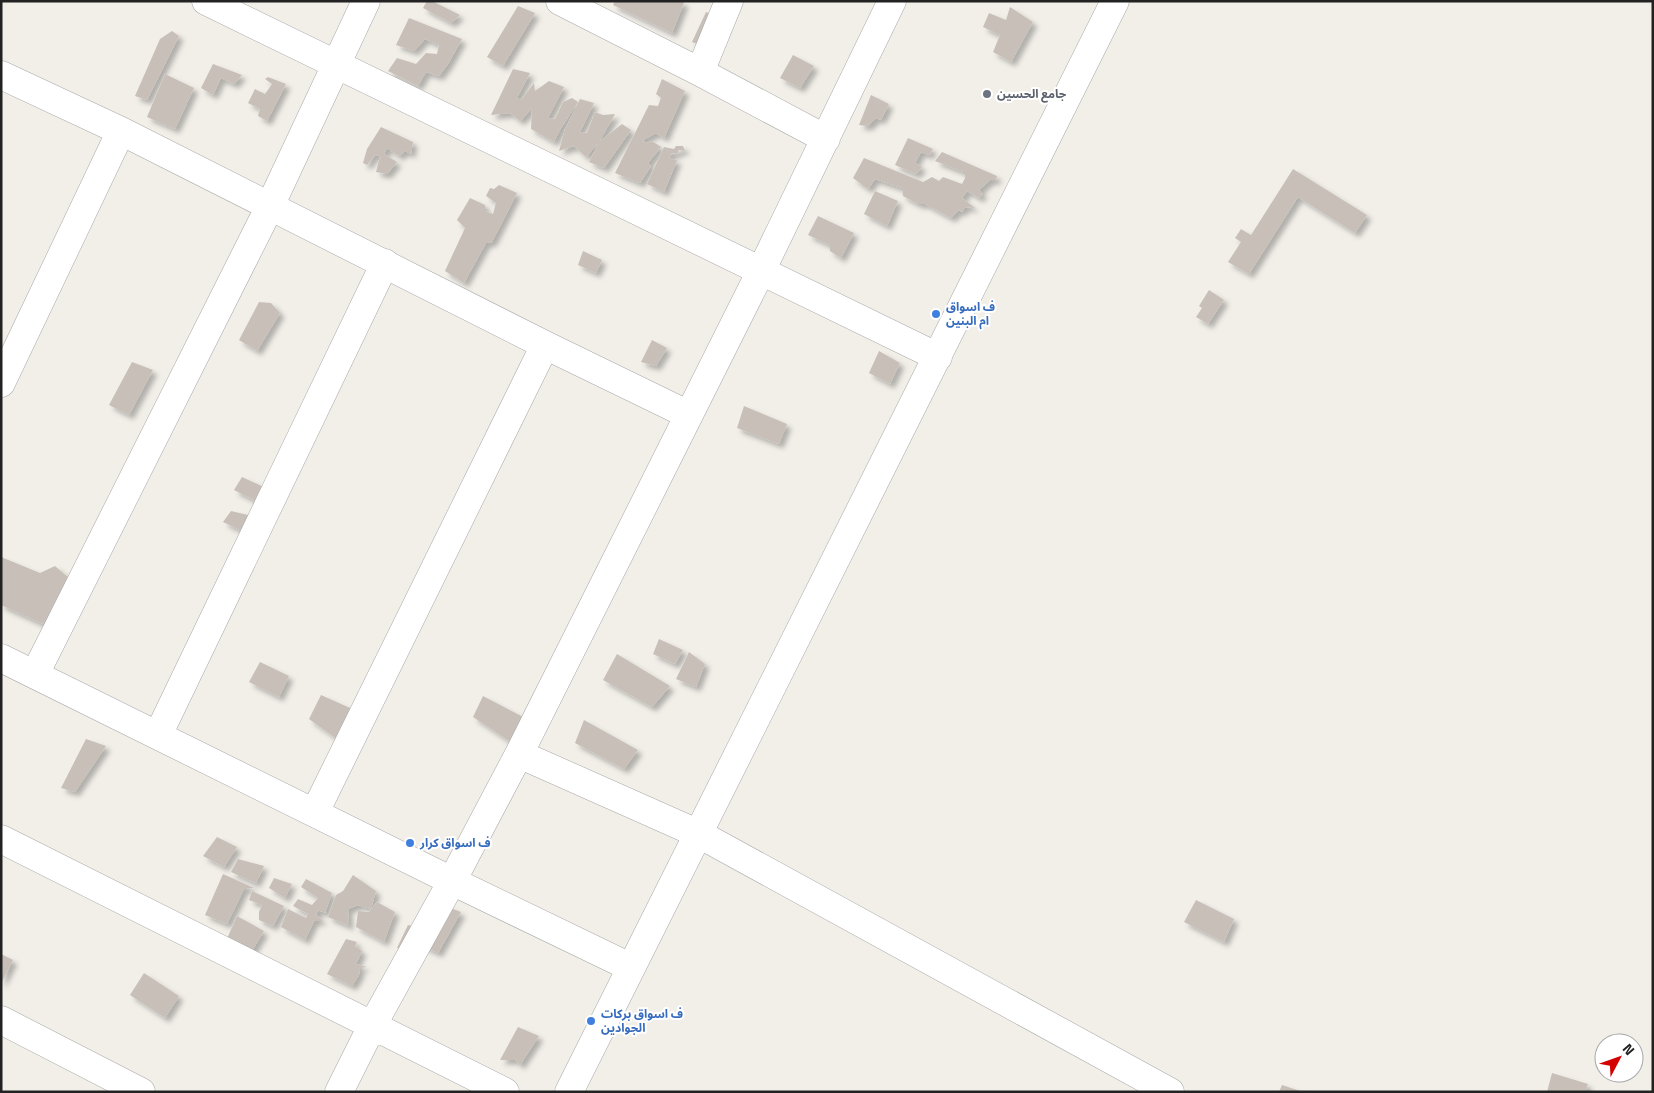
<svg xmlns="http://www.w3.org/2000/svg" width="1654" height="1093" font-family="'Titillium Web','Noto Sans Arabic',sans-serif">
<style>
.building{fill:#c7bfb8;filter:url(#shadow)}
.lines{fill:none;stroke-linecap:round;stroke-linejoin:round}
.minor-casing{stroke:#a9a9a9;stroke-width:29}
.minor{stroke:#fff;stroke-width:28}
.worship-dot{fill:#6b7280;stroke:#fff;stroke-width:2}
.shop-dot{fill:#3f7fe0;stroke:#fff;stroke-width:2}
.labels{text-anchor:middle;stroke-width:4;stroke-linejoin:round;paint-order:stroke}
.worship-label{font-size:12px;font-weight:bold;fill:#5b616d;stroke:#fff;text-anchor:start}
.shop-label{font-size:12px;font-weight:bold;fill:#366cbe;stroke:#fff;text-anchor:start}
</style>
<defs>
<filter id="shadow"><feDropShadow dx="4.5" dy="4.5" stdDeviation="2.5" flood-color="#0004"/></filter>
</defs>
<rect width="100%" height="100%" fill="#f2efe9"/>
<path class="building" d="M427 1H432L460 15 451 23 423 8Z
M615 1H682L684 3 672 33 613 5Z
M518 6 535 13 503 66 487 57Z
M1010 7 1033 22 1011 62 993 52 1000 35 983 27 989 13 1006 20Z
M706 12 717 16 702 46 692 42Z
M409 18 462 39 448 64 439 76 426 72 418 86 388 71 397 58 416 64 426 53 437 54 439 45 425 39 414 51 396 45Z
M172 31 179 36 147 100 135 96 160 39Z
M793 55 814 66 800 88 780 78Z
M213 64 242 75 234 84 221 78 213 95 201 88Z
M513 69 530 73 517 98 521 100 534 83 535 91 549 81 564 87 548 118 555 119 563 102 572 98 578 102 561 128 554 142 531 129 532 108 520 121 510 113 491 115Z
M165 74 194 88 175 129 147 117Z
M268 77 286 84 267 121 258 116 260 109 248 103 255 89 265 94 272 84 265 79Z
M662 79 685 91 664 138 656 133 643 140 646 143 652 141 661 147 648 163 651 166 640 183 615 173 649 105 658 106 661 98 656 94Z
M871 95 889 104 881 120 876 118 868 126 859 125Z
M580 99 594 103 580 132 587 133 595 112 603 115 615 114 599 142 586 157 574 146 559 151 565 129Z
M622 124 631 130 604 168 589 162 599 142Z
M381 127 413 142 411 154 405 151 399 156 387 148 384 154 397 162 387 174 376 172 380 156 375 155 367 165 363 163 367 149Z
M908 138 933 149 929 155 921 152 915 163 922 167 916 174 895 165Z
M676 146H683L685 151 679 150 677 154 672 153 669 158 677 160 664 192 647 184 664 147 674 149Z
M942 152 997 176 996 180H990L979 190 983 194 979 198 967 191 962 198 975 208 965 207 962 212 959 210 951 218 925 204H918L903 196 902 188 875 179 868 189 853 178 864 158 923 182 932 177 939 181 943 177 962 184 965 178 964 172 935 161Z
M1293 169 1367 215 1355 233 1298 197 1249 274 1228 262 1241 242 1235 238 1241 229 1251 235Z
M499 185 517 193 492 242 486 243 464 283 445 271 465 228 457 220 470 198 485 205V211L493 214 496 203 486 196 490 188 494 189Z
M875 191 898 201 887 226 864 214Z
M818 216 854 233 841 258 830 251V245L808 235Z
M583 251 602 260 596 273 578 265Z
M1209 290 1224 300 1208 324 1196 317 1202 308 1199 306Z
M259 302 271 303 280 313 257 351 239 340Z
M652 340 667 348 656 366 641 362Z
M879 351 900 363 890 384 869 373Z
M132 362 153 370 129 415 109 405Z
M744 406 787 424 779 444 737 428Z
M242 477 264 487 258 502 234 490Z
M231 511 248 515V523L240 530 223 522Z
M1 557 40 573 55 566 68 577 43 624 1 605Z
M659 639 683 650 675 664 653 654Z
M689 652 705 664 696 687 676 679Z
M617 654 670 686 652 707 603 680Z
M260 662 289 676 279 697 249 682Z
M321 695 359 712 344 744 309 719Z
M483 696 525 718 509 741 473 717Z
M584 720 638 750 624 769 575 743Z
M86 739 106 746 75 792 61 788Z
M217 837 237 847 224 867 203 856Z
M238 859 264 866 256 883 231 872Z
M223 874 254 888 244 889 227 924 205 915Z
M353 875 376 891 371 909 358 905 348 909 349 926 328 917 336 895 343 891Z
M274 878 292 884 285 898 269 888Z
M306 879 332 893 325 913 318 910 316 915 323 921H314L305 940 281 927 288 909 306 918 308 914 293 906 298 899 312 905 318 898 301 887Z
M252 891 284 906 273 926 259 920V912L262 905 249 900Z
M1196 900 1234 919 1224 942 1184 922Z
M377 902 395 912 384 942 356 927 358 911 369 912Z
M435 902 461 912 438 953 417 943 412 953 397 948 408 925 422 928Z
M237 916 264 931 245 962 222 950Z
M346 939 357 942 355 946 362 951 356 964 367 967 360 968 359 975 352 986 327 974Z
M1 954 13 960 1 984Z
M144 973 179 996 165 1018 130 995Z
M518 1027 539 1036 520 1065 515 1060H500Z
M1552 1073 1588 1084 1585 1092H1547Z
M1282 1085 1300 1091V1092H1279Z"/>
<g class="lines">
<defs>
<path id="minor" d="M206 1 938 357
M560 1 700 72 826 139
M700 72 729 1
M1 75 121 131 545 345 689 415
M1 383 121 131
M1 658 452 881 630 967
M35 674 270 206 366 1
M158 735 385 263
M519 754 699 834 1170 1092
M315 812 545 345
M1 839 505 1092
M1 1020 141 1092
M339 1092 372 1026 452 881 519 754 761 271 892 1
M569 1092 1115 1"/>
</defs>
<use href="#minor" class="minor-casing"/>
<use href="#minor" class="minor"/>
</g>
<circle class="worship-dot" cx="987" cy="94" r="5"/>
<g class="shop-dot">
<circle cx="936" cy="314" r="5"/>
<circle cx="410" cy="843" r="5"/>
<circle cx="591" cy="1021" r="5"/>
</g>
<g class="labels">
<g class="worship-label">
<text x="997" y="98">جامع الحسين</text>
</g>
<g class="shop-label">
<text x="946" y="311">ف اسواق<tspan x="946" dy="14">ام البنين</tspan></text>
<text x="420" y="847">ف اسواق كرار</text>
<text x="601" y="1018">ف اسواق بركات<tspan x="601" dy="14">الجوادين</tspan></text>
</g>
</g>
<rect width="1654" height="1093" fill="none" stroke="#222222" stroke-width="5"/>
<g transform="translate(1619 1058) rotate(49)"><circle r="24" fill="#ffffff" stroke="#a7a7a7"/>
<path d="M0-4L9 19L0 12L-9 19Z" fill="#d40000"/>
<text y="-8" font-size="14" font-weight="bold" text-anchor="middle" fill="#222222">N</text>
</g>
</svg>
